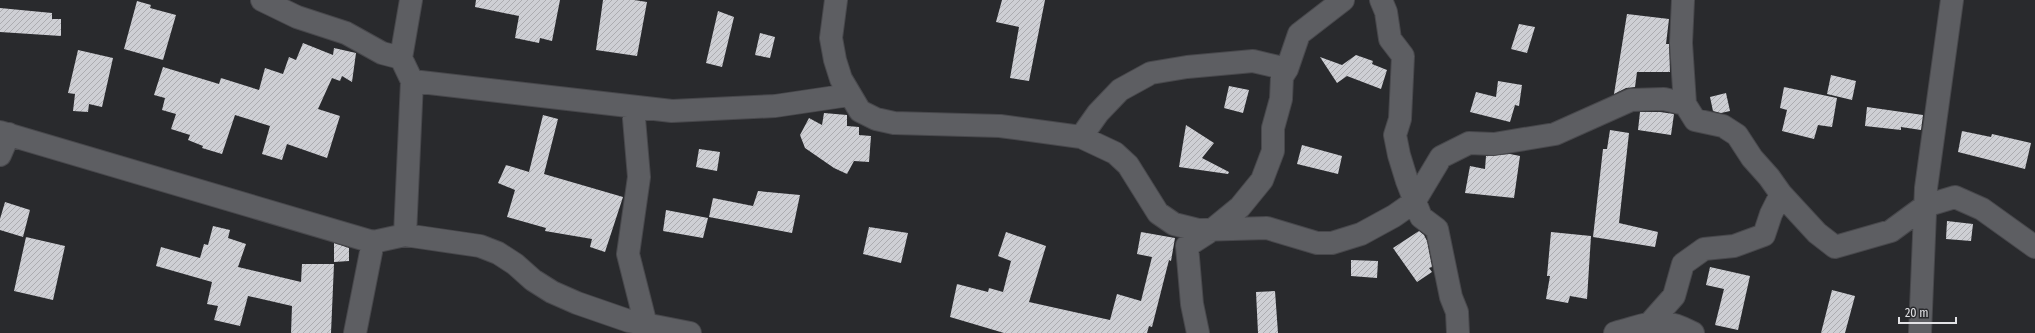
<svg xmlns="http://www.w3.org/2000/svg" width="2035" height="333" font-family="'Fira Sans Condensed',sans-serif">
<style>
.building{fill:url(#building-hatch)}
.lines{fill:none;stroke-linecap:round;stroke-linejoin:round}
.street-casing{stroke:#48484c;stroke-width:24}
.street{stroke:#5d5e62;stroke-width:22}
</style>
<defs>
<pattern id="building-hatch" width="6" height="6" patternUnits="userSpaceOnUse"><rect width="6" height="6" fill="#cecfd4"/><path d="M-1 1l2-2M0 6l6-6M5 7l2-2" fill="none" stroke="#acacb0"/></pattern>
</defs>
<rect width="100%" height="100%" fill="#292a2d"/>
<path class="building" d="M476 0H560L552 41 540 38 539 43 515 38 519 16 475 7Z
M603 0H634L647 2 637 56 596 50Z
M1002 0H1045L1029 81 1010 78 1019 27 996 22Z
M137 1 151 5 150 8 176 15 163 60 124 49Z
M0 8 52 13V19H61V36L0 32Z
M718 11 734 17 722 67 706 63Z
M1627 14 1669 19 1666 44H1669L1670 72H1637L1635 87 1626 88 1614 94Z
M1519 24 1535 27 1527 53 1511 49Z
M760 33 775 37 770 58 755 55Z
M303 43 333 55 334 48 356 53 352 82 342 76 340 81 332 78 318 109 340 116 327 158 287 144 282 160 262 154 270 126 235 115 222 154 202 148 203 146 188 140 190 135 171 129 176 114 162 110 165 98 154 95 163 67 219 84 221 78 259 90 265 68 283 74 289 57 296 60Z
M78 50 113 58 102 107 89 104 88 112 73 111 75 94 68 93Z
M1356 55 1373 61 1372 64 1387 70 1381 89 1347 76 1337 83 1320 57 1342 65Z
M1831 75 1856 81 1852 100 1827 94Z
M1498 81 1522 85 1519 106 1515 105 1510 122 1470 112 1476 92 1496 97Z
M1229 86 1249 90 1243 113 1224 108Z
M1784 87 1837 98 1832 127 1818 125 1814 139 1782 131 1787 110 1780 108Z
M1726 93 1730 111 1721 113 1713 111 1710 97Z
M1867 107 1923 115 1921 130 1901 127V130L1865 126Z
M1640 112H1660L1674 114 1671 135 1638 130Z
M824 113 847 115V126L859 127V135L871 136 869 162 854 161 847 174 834 168 805 148 800 135 809 118 822 125Z
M543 115 558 119 544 174 623 197 605 252 590 247 592 239 545 231 546 228 507 217 515 190 498 183 506 165 529 172Z
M1186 125 1214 143 1202 158 1229 172 1228 174 1179 167Z
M1610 130 1629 133 1619 223 1658 232 1655 247 1593 237 1603 149H1607Z
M1962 131 1991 137 1992 134 2031 143 2025 169 1958 152Z
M1302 145 1342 156 1338 174 1297 164Z
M699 149 720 152 717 171 696 167Z
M1510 154 1520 156 1514 198 1465 193 1470 166 1485 169 1486 156Z
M758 191 800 195 792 233 709 217 713 198 753 206Z
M5 202 30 210 23 237 0 230V219Z
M666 210 708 218 703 238 663 231Z
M1947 221 1973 224 1971 241 1946 239Z
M213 226 230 230 228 238 246 244 238 267 301 282 302 264H334L331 333H291L292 306 248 296 240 326 214 320 218 306 207 304 212 282 156 266 161 247 200 258 204 244 208 245Z
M869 227 908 233 901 263 863 254Z
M1419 231 1424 235 1427 241 1432 267 1429 268 1432 272 1417 282 1393 248Z
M1006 232 1046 246 1029 302 1110 320 1117 294 1141 301 1152 257 1137 254 1141 232 1175 238 1171 261 1169 260 1152 327 1149 326 1147 333H1004L950 317 957 284 988 292 989 288 1003 292 1011 261 998 256Z
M1551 232 1591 236 1587 299 1570 296 1568 303 1546 299 1550 276H1547Z
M26 237 65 246 53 300 14 291Z
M334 243 349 248V261L334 262Z
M1351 260 1378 261 1377 278 1351 276Z
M1710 267 1750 276 1738 330 1715 325 1724 289 1706 285Z
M1832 290 1855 296 1845 333H1821Z
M1275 291 1278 333H1258L1256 292Z"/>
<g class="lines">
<defs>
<path id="street" d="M262 0 297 17 346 33 382 53 401 58
M836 0 831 38 835 60 841 79 860 111 876 119 894 123 1000 126 1081 137 1115 153 1128 165 1158 213 1174 224 1198 230 1267 228 1317 243H1332L1361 234 1394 216 1414 202 1441 157 1469 143 1494 144 1555 134 1631 100 1664 99 1685 104 1695 120 1723 126 1737 135 1752 158 1769 177 1781 194 1817 233 1835 247 1891 231 1925 206 1955 197 1982 209 2035 247
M1381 0 1386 12 1390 39 1403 56 1400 119 1395 135 1399 155 1407 181 1421 217 1437 229 1451 297 1457 312 1458 333
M1683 0 1681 43 1685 104
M412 81 672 111 775 106 849 95
M633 107 639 177 628 254 648 333
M0 132 373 242
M1081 137 1098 113 1120 90 1151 73 1187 67 1253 61 1287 69
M0 155 9 134
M405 235 480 246 498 253 515 264 533 280 552 292 577 303 629 321 690 333
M1650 323 1674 296 1683 264 1704 249 1734 246 1764 235 1771 214 1781 194
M355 333 373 242 405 235 412 81 401 58 411 0
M1198 333 1192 304 1187 246 1212 230 1240 207 1262 180 1273 151V128L1281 99 1282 77 1287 69 1299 34 1343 0
M1615 333C1650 324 1658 315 1693 333
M1920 333 1926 188 1952 0"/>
</defs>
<use href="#street" class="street-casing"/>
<use href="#street" class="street"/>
</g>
<path d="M1899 317v6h57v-6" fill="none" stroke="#e2e2e5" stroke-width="2"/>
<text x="1905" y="317" font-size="12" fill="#e2e2e5" stroke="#292a2d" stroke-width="3" paint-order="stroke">20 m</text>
</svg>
